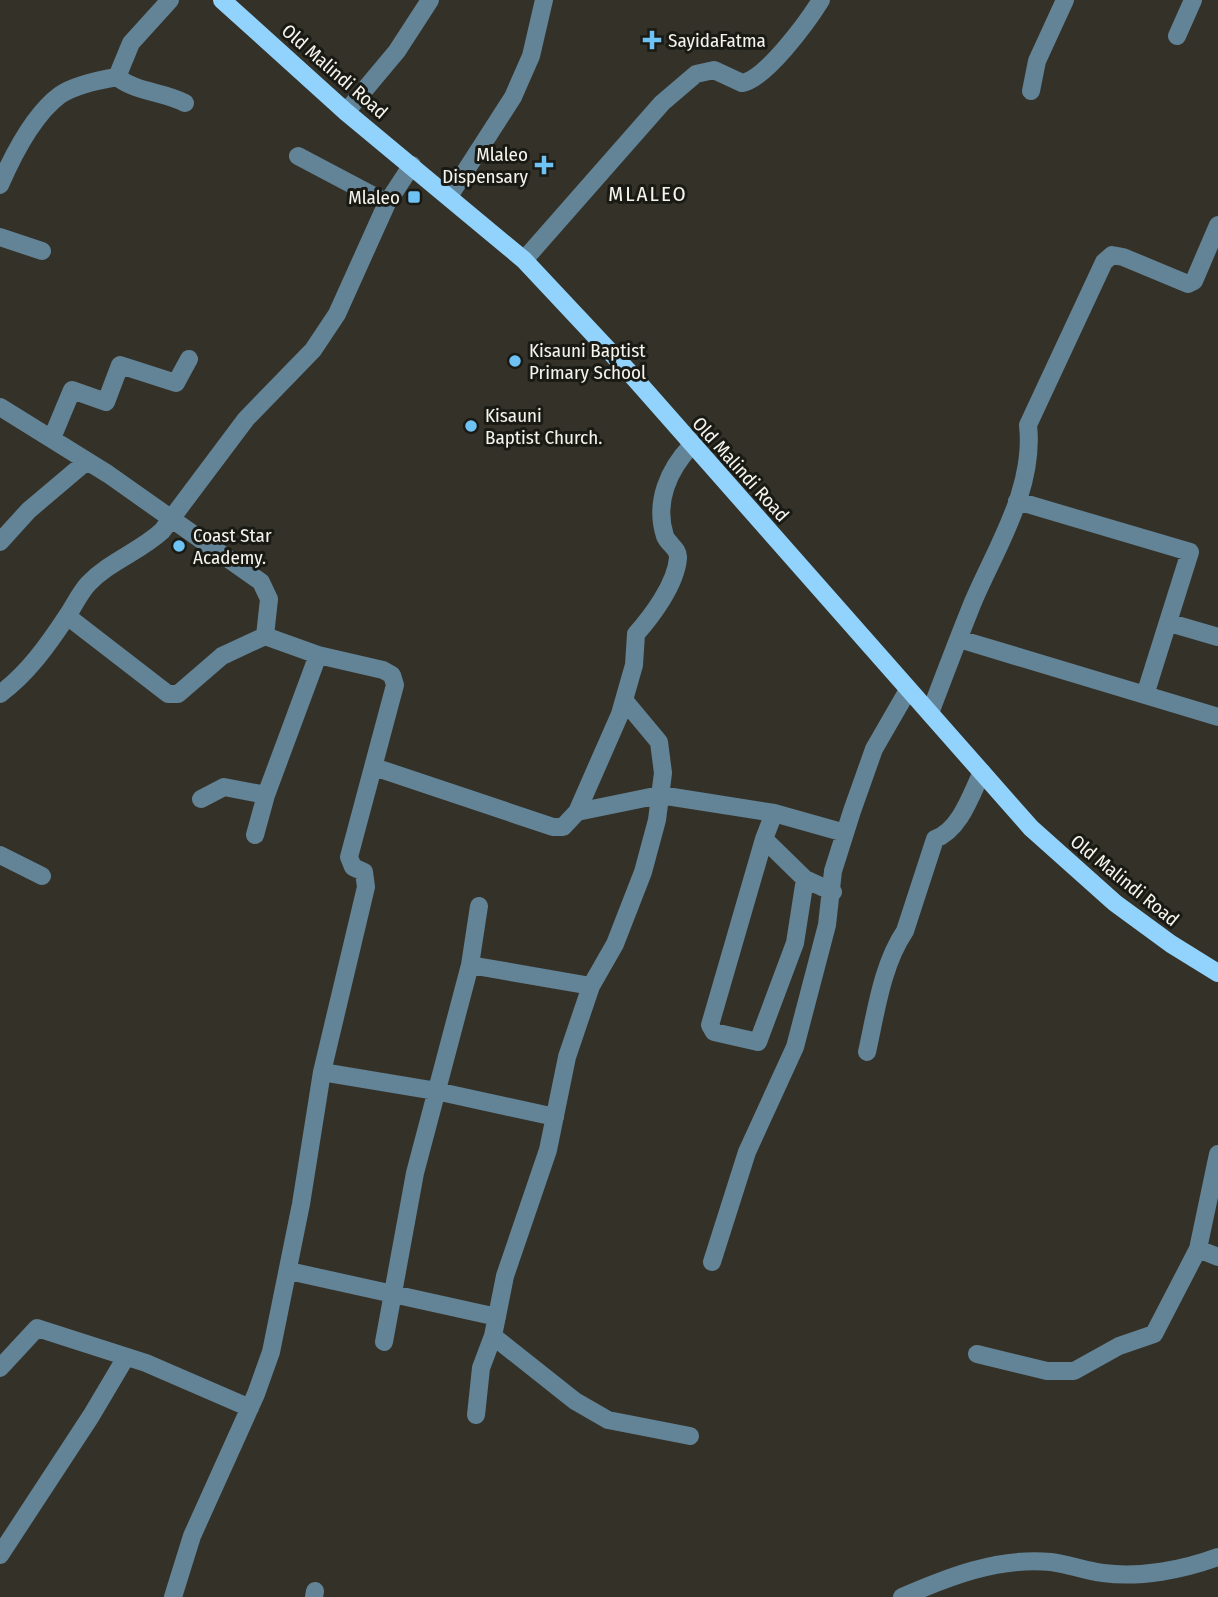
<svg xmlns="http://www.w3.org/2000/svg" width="1218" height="1597" font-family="'Fira Sans Condensed',sans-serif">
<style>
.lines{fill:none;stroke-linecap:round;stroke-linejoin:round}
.minor{stroke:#638397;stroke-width:18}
.major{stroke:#91d3fd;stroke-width:18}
.poi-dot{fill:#6fc2f4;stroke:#1a1a15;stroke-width:2.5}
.labels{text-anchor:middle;stroke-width:6;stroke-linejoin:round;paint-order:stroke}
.poi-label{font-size:19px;fill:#f5f4ed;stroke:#1a1a15;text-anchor:start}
.street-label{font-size:19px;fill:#f5f4ed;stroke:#1a1a15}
.neighbourhood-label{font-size:21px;letter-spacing:2px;fill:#f5f4ed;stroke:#1a1a15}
</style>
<rect width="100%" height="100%" fill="#343228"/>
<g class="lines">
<path class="minor" d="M1177 36 1193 0
M117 77C138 93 162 91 185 103
M1031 91 1037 61 1065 0
M346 112 397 51 430 0
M298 156 387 203
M0 185C13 155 33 115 60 95 75 85 99 80 117 77L131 43 170 0
M450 195 513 97 531 56 544 0
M0 237 42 251
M524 260 662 103 696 74 714 70 742 83C766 79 808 21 821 0
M0 407 108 474 261 582 269 599 265 636
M52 438 72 390 106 402 120 365 176 383 189 359
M1017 501 1190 552 1145 695
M0 542 29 510 87 461
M67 616 168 694H178L222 656 265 636 318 655 383 670 392 675 395 685 349 857 353 867 364 872 366 887 322 1072 301 1204 271 1352 256 1394 192 1536 173 1597
M1170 623 1218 637
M959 639 1218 717
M0 694C28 673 48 645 67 616 74 606 79 594 88 584 110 561 139 552 162 531L246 419 313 350 337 314 387 203 412 165
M930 713C944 676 958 639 973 602 997 546 1035 488 1028 425L1104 262 1112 255 1123 257 1188 284 1194 281 1218 225
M374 767 553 827H563L577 812 660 795 774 813 845 833
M201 799 224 787 266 795
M577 812 620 714 634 665 636 634C652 616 676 584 678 558 679 549 668 544 665 536 654 502 669 469 691 446
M774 813 764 839 805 879 833 892
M255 835 266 795 318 655
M764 839 710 1025 714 1032 758 1042 795 943 805 879
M0 855 42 876
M470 965 591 986
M867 1052C876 1012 882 965 905 931L935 839C960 830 971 795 982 772
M322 1072 436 1091 555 1117
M1218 1154 1198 1249 1218 1257
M712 1262 747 1152 795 1047 827 925 833 871 852 811 874 749 908 690
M289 1271 497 1317
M493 1336 575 1401 608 1420 690 1436
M384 1342 415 1173 470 965 479 906
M977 1354 1047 1371H1074L1119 1346 1154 1334 1198 1249
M0 1368 37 1328 146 1363 250 1408
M476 1415 481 1368 493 1336 505 1276 548 1150 567 1057 591 986 615 944 643 872 657 820 663 773 659 742 624 700
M0 1555 91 1416 126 1357
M314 1597 315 1591
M902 1597C948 1577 998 1557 1051 1562 1068 1564 1085 1571 1103 1573 1140 1578 1183 1570 1218 1557"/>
<path class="major" d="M222 0 346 112 524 260 629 372 1031 828 1115 903 1171 944 1218 973"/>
</g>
<g class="poi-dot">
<path d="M648.5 29.5h7v7h7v7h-7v7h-7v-7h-7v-7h7z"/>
<path d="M540.5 154.5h7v7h7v7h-7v7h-7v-7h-7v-7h7z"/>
<rect x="407" y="190" width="14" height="14" rx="3.5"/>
<circle cx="515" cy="361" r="7"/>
<circle cx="471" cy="426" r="7"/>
<circle cx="179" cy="546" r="7"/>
</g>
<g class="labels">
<g class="poi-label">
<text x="668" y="47">SayidaFatma</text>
<text x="528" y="161" text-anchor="end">Mlaleo<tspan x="528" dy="22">Dispensary</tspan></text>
<text x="400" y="204" text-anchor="end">Mlaleo</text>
<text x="529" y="357">Kisauni Baptist<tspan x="529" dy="22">Primary School</tspan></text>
<text x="485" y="422">Kisauni<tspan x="485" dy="22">Baptist Church.</tspan></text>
<text x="193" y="542">Coast Star<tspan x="193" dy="22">Academy.</tspan></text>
</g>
<g class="street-label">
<text transform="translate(335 71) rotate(41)" y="7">Old Malindi Road</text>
<text transform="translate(741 469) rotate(48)" y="7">Old Malindi Road</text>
<text transform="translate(1125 880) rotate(39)" y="7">Old Malindi Road</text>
</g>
<g class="neighbourhood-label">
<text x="648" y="201">MLALEO</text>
</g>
</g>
</svg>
